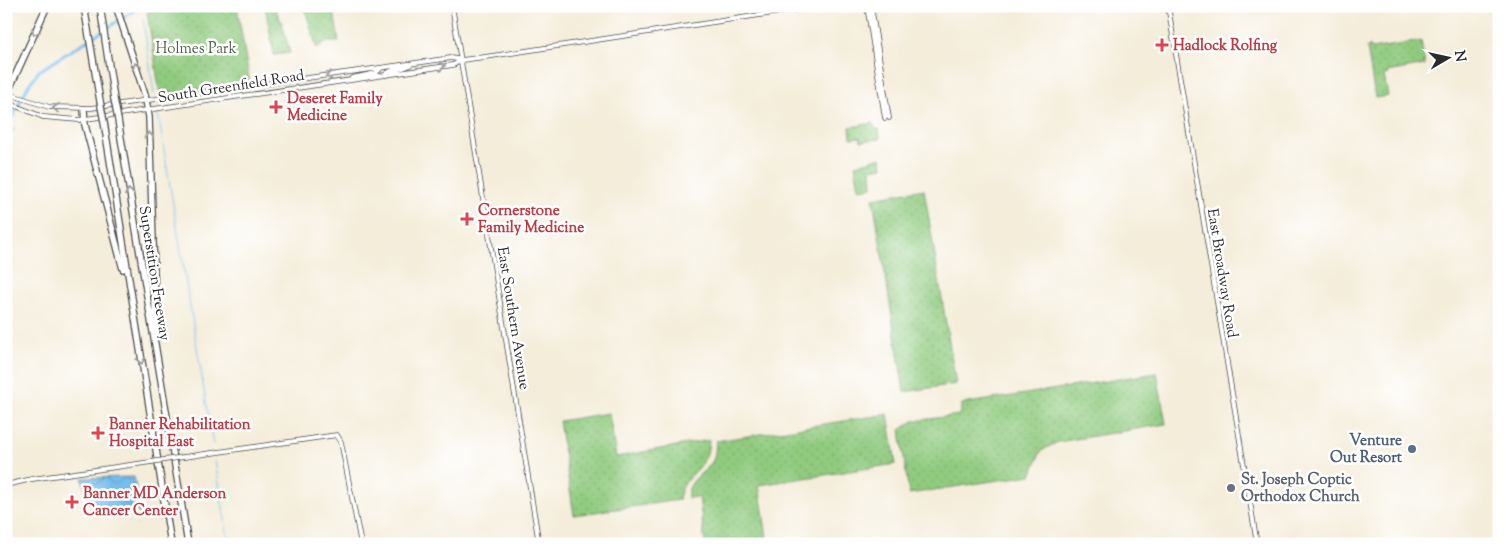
<svg xmlns="http://www.w3.org/2000/svg" width="1505" height="550" font-family="'Sorts Mill Goudy',serif">
<style>
.green{fill:url(#green-dots);stroke:#5e7b55}
.water{fill:url(#water-waves);stroke:#50748c}
.lines{fill:none;stroke-linecap:round;stroke-linejoin:round}
.stream{stroke:#76beee;stroke-width:1}
.canal{stroke:#76beee;stroke-width:3}
.tertiary-casing{stroke:#494845;stroke-width:5.5}
.secondary-casing{stroke:#494845;stroke-width:5.5}
.motorway-casing{stroke:#494845;stroke-width:8}
.tertiary{stroke:#fff;stroke-width:4}
.secondary{stroke:#fff;stroke-width:4}
.motorway{stroke:#fff;stroke-width:5.5}
.tertiary-bridge-casing{stroke:#494845;stroke-width:5.5;stroke-linecap:butt}
.motorway-bridge-casing{stroke:#494845;stroke-width:8;stroke-linecap:butt}
.tertiary-bridge{stroke:#fff;stroke-width:4}
.motorway-bridge{stroke:#fff;stroke-width:5.5}
.oneway{stroke:#a0a0a0}
.health-dot{fill:#e0444e;stroke:#fff;stroke-width:2}
.service-dot{fill:#5c6f8a;stroke:#fff;stroke-width:2}
.worship-dot{fill:#6b7280;stroke:#fff;stroke-width:2}
.labels{text-anchor:middle;stroke-width:5;stroke-linejoin:round;paint-order:stroke}
.health-label{font-size:15px;font-weight:bold;fill:#be3a42;stroke:#fff;text-anchor:start}
.park-label{font-size:15px;fill:#4e6348;stroke:#fff}
.street-label{font-size:15px;fill:#2b2b2b;stroke:#fff}
.service-label{font-size:15px;font-weight:bold;fill:#4e5e75;stroke:#fff;text-anchor:end}
.worship-label{font-size:15px;font-weight:bold;fill:#5b616d;stroke:#fff;text-anchor:start}
</style>
<defs>
<pattern id="green-dots" width="8" height="8" patternUnits="userSpaceOnUse" patternTransform="scale(1.25)"><rect width="8" height="8" fill="#90cb7f"/><path d="M2 2h.1M6 6h.1" fill="none" stroke="#7cae6e" stroke-width="1.8" stroke-linecap="round"/></pattern>
<pattern id="water-waves" width="16" height="10" patternUnits="userSpaceOnUse" patternTransform="scale(1.25)"><rect width="16" height="10" fill="#76beee"/><path d="M0 5q4-4 8 0t8 0" fill="none" stroke="#66a3cc"/></pattern>
</defs>
<rect width="100%" height="100%" fill="#fff"/>
<filter id="ink" filterUnits="userSpaceOnUse"><feTurbulence type="fractalNoise" baseFrequency=".02" numOctaves="2"/><feDisplacementMap in="SourceGraphic" scale="10" xChannelSelector="R" yChannelSelector="G"/><feConvolveMatrix kernelMatrix="1 2 1 2 8 2 1 2 1" color-interpolation-filters="sRGB"/></filter>
<filter id="wash" filterUnits="userSpaceOnUse"><feTurbulence type="fractalNoise" baseFrequency=".0096" numOctaves="4" result="noise"/><feDisplacementMap in="SourceGraphic" scale="20" xChannelSelector="R" yChannelSelector="G"/><feGaussianBlur stdDeviation="1.12" result="paint"/><feColorMatrix in="noise" values="0 0 0 0 0 0 0 0 0 0 0 0 0 0 0 0 0 1.4 0 .05"/><feComposite in="paint" operator="in"/></filter>
<g filter="url(#wash)">
<rect width="100%" height="100%" fill="#f4edda"/>
<path class="green" d="M157 6H237L250 84 160 94 147 12Z
M265 6H274L282 23 290 53 274 55Z
M304 6H333L339 42H327L317 49Z
M1421 41 1425 65 1387 72 1388 74 1384 75 1388 96 1375 98 1367 47 1370 46 1371 49Z
M873 123 875 129H879L880 139 861 141 860 137 851 138 850 127Z
M881 157 883 167 871 169 872 187 859 189 855 165Z
M924 189 956 384 904 392 873 198Z
M1157 373 1166 424 1058 442 1041 451 1031 475 909 494 900 430 913 421 959 415 962 404Z
M609 413 616 457 709 440C708 446 708 452 706 456 699 475 682 476 679 500L574 515 559 421Z
M888 414 896 464 759 485 768 544H705L699 497 688 498C686 481 704 474 712 462 716 456 715 448 716 441Z"/>
<path class="water" d="M134 477 140 514 133 508C126 508 119 510 113 510 95 510 85 493 82 478Z"/>
<g class="lines">
<path class="stream" d="M143 18 154 94
M158 114 213 444
M6 140 16 127
M215 460 229 544"/>
<path class="canal" d="M6 130 28 86 39 71 142 6"/>
</g>
</g>
<g filter="url(#ink)">
<g class="lines">
<defs>
<path id="tertiary" d="M867 6 885 118
M871 6 889 118
M184 457 337 435 341 442 361 544
M6 485 32 479 151 462"/>
<path id="secondary" d="M452 6 539 544
M1168 6 1257 544
M385 75C391 67 403 71 411 64
M352 78 376 73 380 69
M6 93 49 107 91 108 437 60 451 58 462 60 492 56 819 6
M6 102 43 117 79 120 453 65 462 60"/>
<path id="motorway" d="M84 6 100 101
M100 6 114 99
M116 6 145 95 149 117 156 334
M6 96 47 6
M84 109 85 125 123 269
M118 120 188 544
M104 122 171 544"/>
</defs>
<use href="#tertiary" class="tertiary-casing"/>
<use href="#secondary" class="secondary-casing"/>
<use href="#motorway" class="motorway-casing"/>
<use href="#tertiary" class="tertiary"/>
<use href="#secondary" class="secondary"/>
<use href="#motorway" class="motorway"/>
<defs>
<path id="tertiary-bridge" d="M151 462 184 457"/>
<path id="motorway-bridge" d="M114 99 118 120
M100 101 104 122"/>
</defs>
<use href="#tertiary-bridge" class="tertiary-bridge-casing"/>
<use href="#motorway-bridge" class="motorway-bridge-casing"/>
<use href="#tertiary-bridge" class="tertiary-bridge"/>
<use href="#motorway-bridge" class="motorway-bridge"/>
</g>
<defs><path id="oneway-chevron" d="M-2-3.5L2.5 0L-2 3.5" fill="none" stroke-width="1.6" stroke-linecap="round" stroke-linejoin="round" transform="scale(1.25)"/></defs>
<g class="oneway">
<use href="#oneway-chevron" transform="translate(35 32) rotate(115)"/>
<use href="#oneway-chevron" transform="translate(136 66) rotate(-109)"/>
<use href="#oneway-chevron" transform="translate(442 66) rotate(-8)"/>
<use href="#oneway-chevron" transform="translate(329 76) rotate(172)"/>
<use href="#oneway-chevron" transform="translate(56 108) rotate(-174)"/>
<use href="#oneway-chevron" transform="translate(149 135) rotate(-92)"/>
<use href="#oneway-chevron" transform="translate(129 192) rotate(-99)"/>
<use href="#oneway-chevron" transform="translate(141 361) rotate(81)"/>
</g>
</g>
<g class="health-dot">
<path d="M1159.5 37.5h5v5h5v5h-5v5h-5v-5h-5v-5h5z"/>
<path d="M273.5 99.5h5v5h5v5h-5v5h-5v-5h-5v-5h5z"/>
<path d="M464.5 211.5h5v5h5v5h-5v5h-5v-5h-5v-5h5z"/>
<path d="M95.5 425.5h5v5h5v5h-5v5h-5v-5h-5v-5h5z"/>
<path d="M69.5 494.5h5v5h5v5h-5v5h-5v-5h-5v-5h5z"/>
</g>
<circle class="service-dot" cx="1412" cy="449" r="5"/>
<circle class="worship-dot" cx="1231" cy="488" r="5"/>
<g class="labels">
<g class="health-label">
<text x="1173" y="50">Hadlock Rolfing</text>
<text x="287" y="103">Deseret Family<tspan x="287" dy="17">Medicine</tspan></text>
<text x="478" y="215">Cornerstone<tspan x="478" dy="17">Family Medicine</tspan></text>
<text x="109" y="429">Banner Rehabilitation<tspan x="109" dy="17">Hospital East</tspan></text>
<text x="83" y="498">Banner MD Anderson<tspan x="83" dy="17">Cancer Center</tspan></text>
</g>
<g class="park-label">
<text x="196" y="53">Holmes Park</text>
</g>
<g class="street-label">
<text transform="translate(231 86) rotate(-9)" y="5">South Greenfield Road</text>
<text transform="translate(155 273) rotate(81)" y="5">Superstition Freeway</text>
<text transform="translate(1223 273) rotate(81)" y="5">East Broadway Road</text>
<text transform="translate(514 318) rotate(81)" y="5">East Southern Avenue</text>
</g>
<g class="service-label">
<text x="1402" y="445">Venture<tspan x="1402" dy="17">Out Resort</tspan></text>
</g>
<g class="worship-label">
<text x="1241" y="484">St. Joseph Coptic<tspan x="1241" dy="17">Orthodox Church</tspan></text>
</g>
</g>
<rect width="1505" height="550" fill="none" stroke="#fff" stroke-width="25"/>
<g transform="translate(1448 58) rotate(81)" stroke="#ffffff" stroke-width="4" paint-order="stroke">
<path d="M0-4L9 19L0 12L-9 19Z" fill="#2b2b2b"/>
<text y="-8" font-size="14" font-weight="bold" text-anchor="middle" fill="#2b2b2b">N</text>
</g>
</svg>
